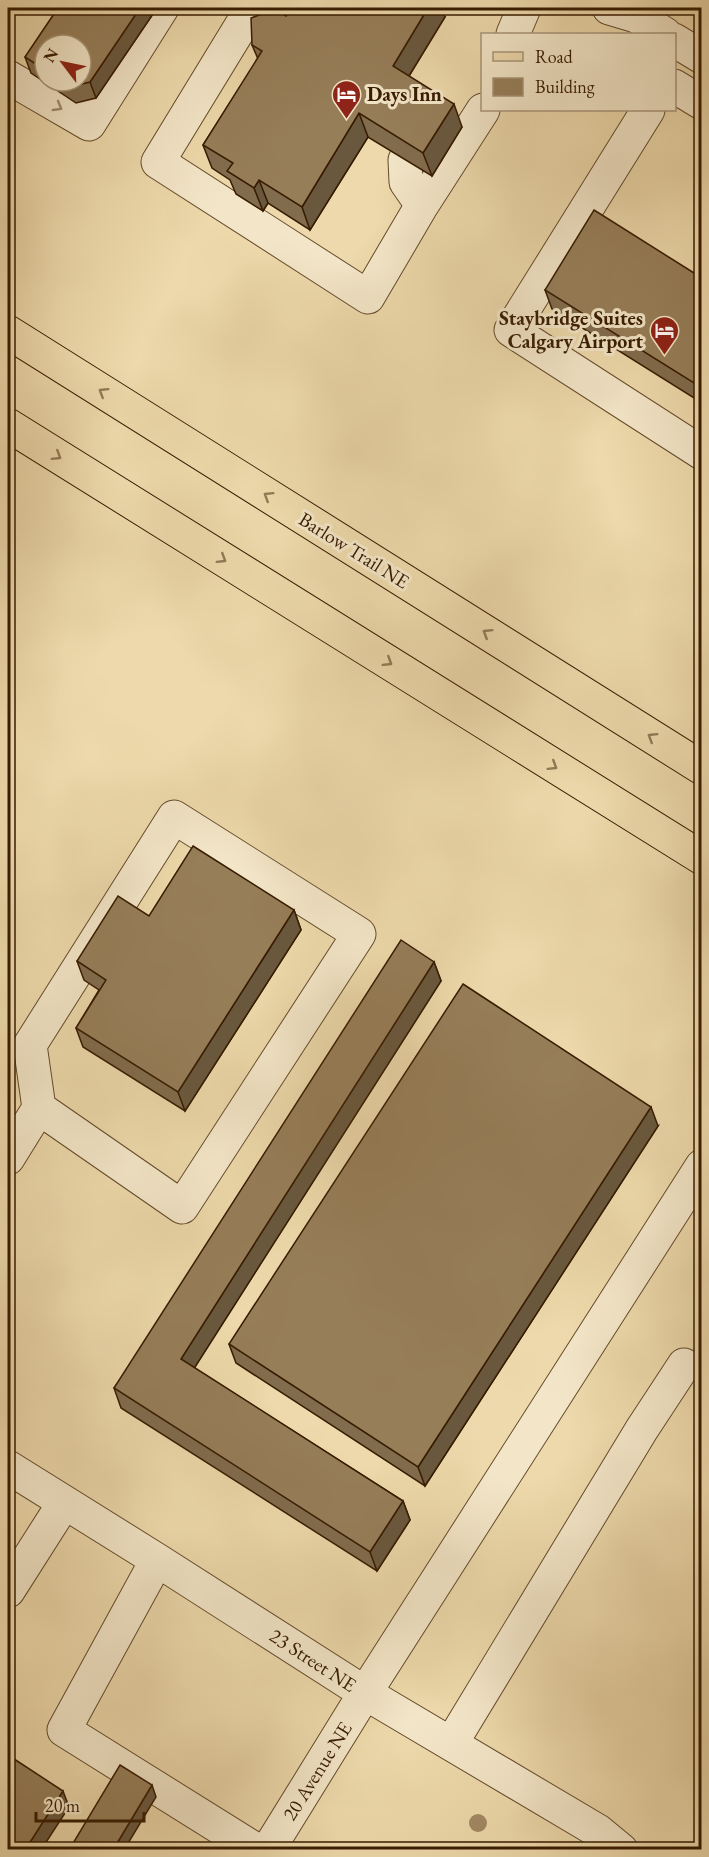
<svg xmlns="http://www.w3.org/2000/svg" width="709" height="1857" font-family="'EB Garamond',serif">
<style>
.lines{fill:none;stroke-linecap:round;stroke-linejoin:round}
.minor-casing{stroke:#644a2b;stroke-width:35}
.major-casing{stroke:#371b00;stroke-width:35}
.minor{stroke:#f3e6c8;stroke-width:33}
.major{stroke:#edd9ab;stroke-width:33}
.tree{fill:#a28a65}
.wall{fill:#816c4d;stroke:#371b00;stroke-width:1.5;fill-rule:evenodd}
.shaded-wall{fill:#69583e;stroke:#371b00;stroke-width:1.5}
.building{fill:#967e59;stroke:#371b00;stroke-width:1.5}
.oneway{stroke:#9e8b6e}
.oneway2{stroke:#927a56}
.labels{text-anchor:middle;stroke-width:6;stroke-linejoin:round;paint-order:stroke}
.poi-label{font-size:20px;font-weight:bold;fill:#371b00;stroke:#f3e6c8;text-anchor:start}
.street-label{font-size:20px;fill:#371b00;stroke:#f3e6c8}
</style>
<rect width="100%" height="100%" fill="#edd9ab"/>
<filter id="stains"><feTurbulence type="fractalNoise" baseFrequency=".00333" numOctaves="4"/><feColorMatrix values="0 0 0 0 .2 0 0 0 0 .09 0 0 0 0 .02 0 0 0 .5 -.17"/></filter>
<radialGradient id="worn" r=".72"><stop offset=".6" stop-color="#630" stop-opacity="0"/><stop offset="1" stop-color="#630" stop-opacity=".3"/></radialGradient>
<g class="lines">
<defs>
<path id="minor" d="M252 8 158 162 368 297 422 205 483 110
M609 8 636 16 641 8
M636 16 665 34
M513 34 524 8
M674 40 702 57
M8 77 89 124 162 8
M674 86 702 103
M648 110 511 330 702 453
M405 160 406 182 422 205
M8 1158 39 1108 30 1045 174 817 359 934 182 1207 39 1108
M8 1467 157 1560 365 1693 598 1831 621 1850
M157 1560 64 1730 256 1850
M8 1591 64 1503
M451 1744 642 1429 684 1365
M268 1850 365 1693 702 1166"/>
<path id="major" d="M8 332 702 768
M8 425 702 858"/>
</defs>
<use href="#minor" class="minor-casing"/>
<use href="#major" class="major-casing"/>
<use href="#minor" class="minor"/>
<use href="#major" class="major"/>
</g>
<circle class="tree" cx="478" cy="1823" r="9"/>
<path class="wall" d="M58 8H157L96 98 76 103 31 73 25 57ZM45 45 81 81H45Z
M286 16 445 17 409 76 462 127 432 176 368 137 310 230 268 203 263 211 236 194 230 180 212 168 203 145 258 59 252 45Z
M702 278V403L552 309 545 290Z
M294 910 301 930 185 1111 83 1047 76 1028 99 990 84 980 77 961 149 916Z
M434 962 441 981 194 1368 403 1501 410 1520 377 1571 121 1408 114 1388Z
M658 1126 425 1486 236 1363 229 1344Z"/>
<path class="shaded-wall" d="M140 8H157L96 98 90 82Z
M428 8H442L445 17 401 89 393 66Z
M454 104 462 127 432 176 423 153Z
M359 113 368 137 310 230 302 207Z
M259 180 268 203 263 211 254 188Z
M294 910 301 930 185 1111 178 1092Z
M434 962 441 981 188 1378 181 1359Z
M651 1107 658 1126 425 1486 418 1467Z
M403 1501 410 1520 377 1571 370 1552Z
M152 1785 156 1797 124 1850H113Z
M63 1791 69 1807 41 1850H25Z"/>
<path class="building" d="M58 8H140L90 82 70 87 61 81H81V45H45V70L25 57Z
M292 8H428L393 66 454 104 423 153 359 113 302 207 259 180 254 188 227 171 233 163 203 145 262 51 252 45 251 18 275 9 286 16Z
M594 210 702 278V388L545 290Z
M193 846 294 910 178 1092 76 1028 106 980 77 961 118 896 149 916Z
M401 940 434 962 181 1359 403 1501 370 1552 114 1388Z
M463 984 651 1107 418 1467 229 1344Z
M8 1755 63 1791 25 1850H8Z
M120 1765 152 1785 113 1850H69Z"/>
<defs><path id="oneway-chevron" d="M-2-3.5L2.5 0L-2 3.5" fill="none" stroke-width="1.6" stroke-linecap="round" stroke-linejoin="round" transform="scale(1.5)"/></defs>
<use class="oneway" href="#oneway-chevron" transform="translate(58 107) rotate(30)"/>
<g class="oneway2">
<use href="#oneway-chevron" transform="translate(103 392) rotate(-148)"/>
<use href="#oneway-chevron" transform="translate(57 456) rotate(32)"/>
<use href="#oneway-chevron" transform="translate(268 496) rotate(-148)"/>
<use href="#oneway-chevron" transform="translate(222 559) rotate(32)"/>
<use href="#oneway-chevron" transform="translate(487 633) rotate(-148)"/>
<use href="#oneway-chevron" transform="translate(388 662) rotate(32)"/>
<use href="#oneway-chevron" transform="translate(652 737) rotate(-148)"/>
<use href="#oneway-chevron" transform="translate(553 766) rotate(32)"/>
</g>
<defs>
<symbol id="hotel-pin" viewBox="-11 -11 22 30"><path d="M0 17L-7.5 6A9.5 9.5 0 1 1 7.5 6Z" fill="#8f2418" stroke="#f3e6c8"/><path d="M-6-4.5h1.5V1H6V5H4.5V3h-9V5H-6ZM-4 0a1.8 1.8 0 1 1 3.6 0ZM.5 0V-2.5h3Q6-2.5 6 0Z" fill="#fff"/></symbol>
</defs>
<g fill-rule="evenodd">
<use href="#hotel-pin" x="330" y="78" width="33" height="45"/>
<use href="#hotel-pin" x="648" y="314" width="33" height="45"/>
</g>
<g class="labels">
<g class="poi-label">
<text x="367" y="101">Days Inn</text>
<text x="643" y="325" text-anchor="end">Staybridge Suites<tspan x="643" dy="23">Calgary Airport</tspan></text>
</g>
<g class="street-label">
<text transform="translate(354 550) rotate(32)" y="7">Barlow Trail NE</text>
<text transform="translate(313 1660) rotate(33)" y="7">23 Street NE</text>
<text transform="translate(317 1771) rotate(-58)" y="7">20 Avenue NE</text>
</g>
</g>
<rect width="709" height="1857" fill="none" stroke="#edd9ab" stroke-width="30"/>
<rect x="9" y="9" width="691" height="1839" fill="none" stroke="#371b00" stroke-width="3"/>
<rect x="15" y="15" width="679" height="1827" fill="none" stroke="#371b00" stroke-width="1.5"/>
<rect x="481" y="33" width="195" height="78" fill="#f3e6c8" stroke="#a89578" stroke-width="1.5"/>
<rect x="493" y="52" width="30" height="9" fill="#edd9ab" stroke="#a89578" stroke-width="1.5"/>
<text x="535" y="63" font-size="18" fill="#371b00">Road</text>
<rect x="493" y="78" width="30" height="18" fill="#967e59" stroke="#a89578" stroke-width="1.5"/>
<text x="535" y="93" font-size="18" fill="#371b00">Building</text>
<g transform="translate(63 63) rotate(302)"><circle r="28" fill="#f3e6c8" stroke="#a89578" stroke-width="1.5"/>
<path d="M0-4.5L10 22L0 15L-10 22Z" fill="#8f2418"/>
<text y="-9" font-size="16" font-weight="bold" text-anchor="middle" fill="#371b00">N</text>
</g>
<path d="M36 1812v9h108v-9" fill="none" stroke="#371b00" stroke-width="3"/>
<text x="45" y="1812" font-size="18" fill="#371b00" stroke="#f3e6c8" stroke-width="4.5" paint-order="stroke">20 m</text>
<rect width="100%" height="100%" filter="url(#stains)"/>
<rect width="100%" height="100%" fill="url(#worn)"/>
</svg>
